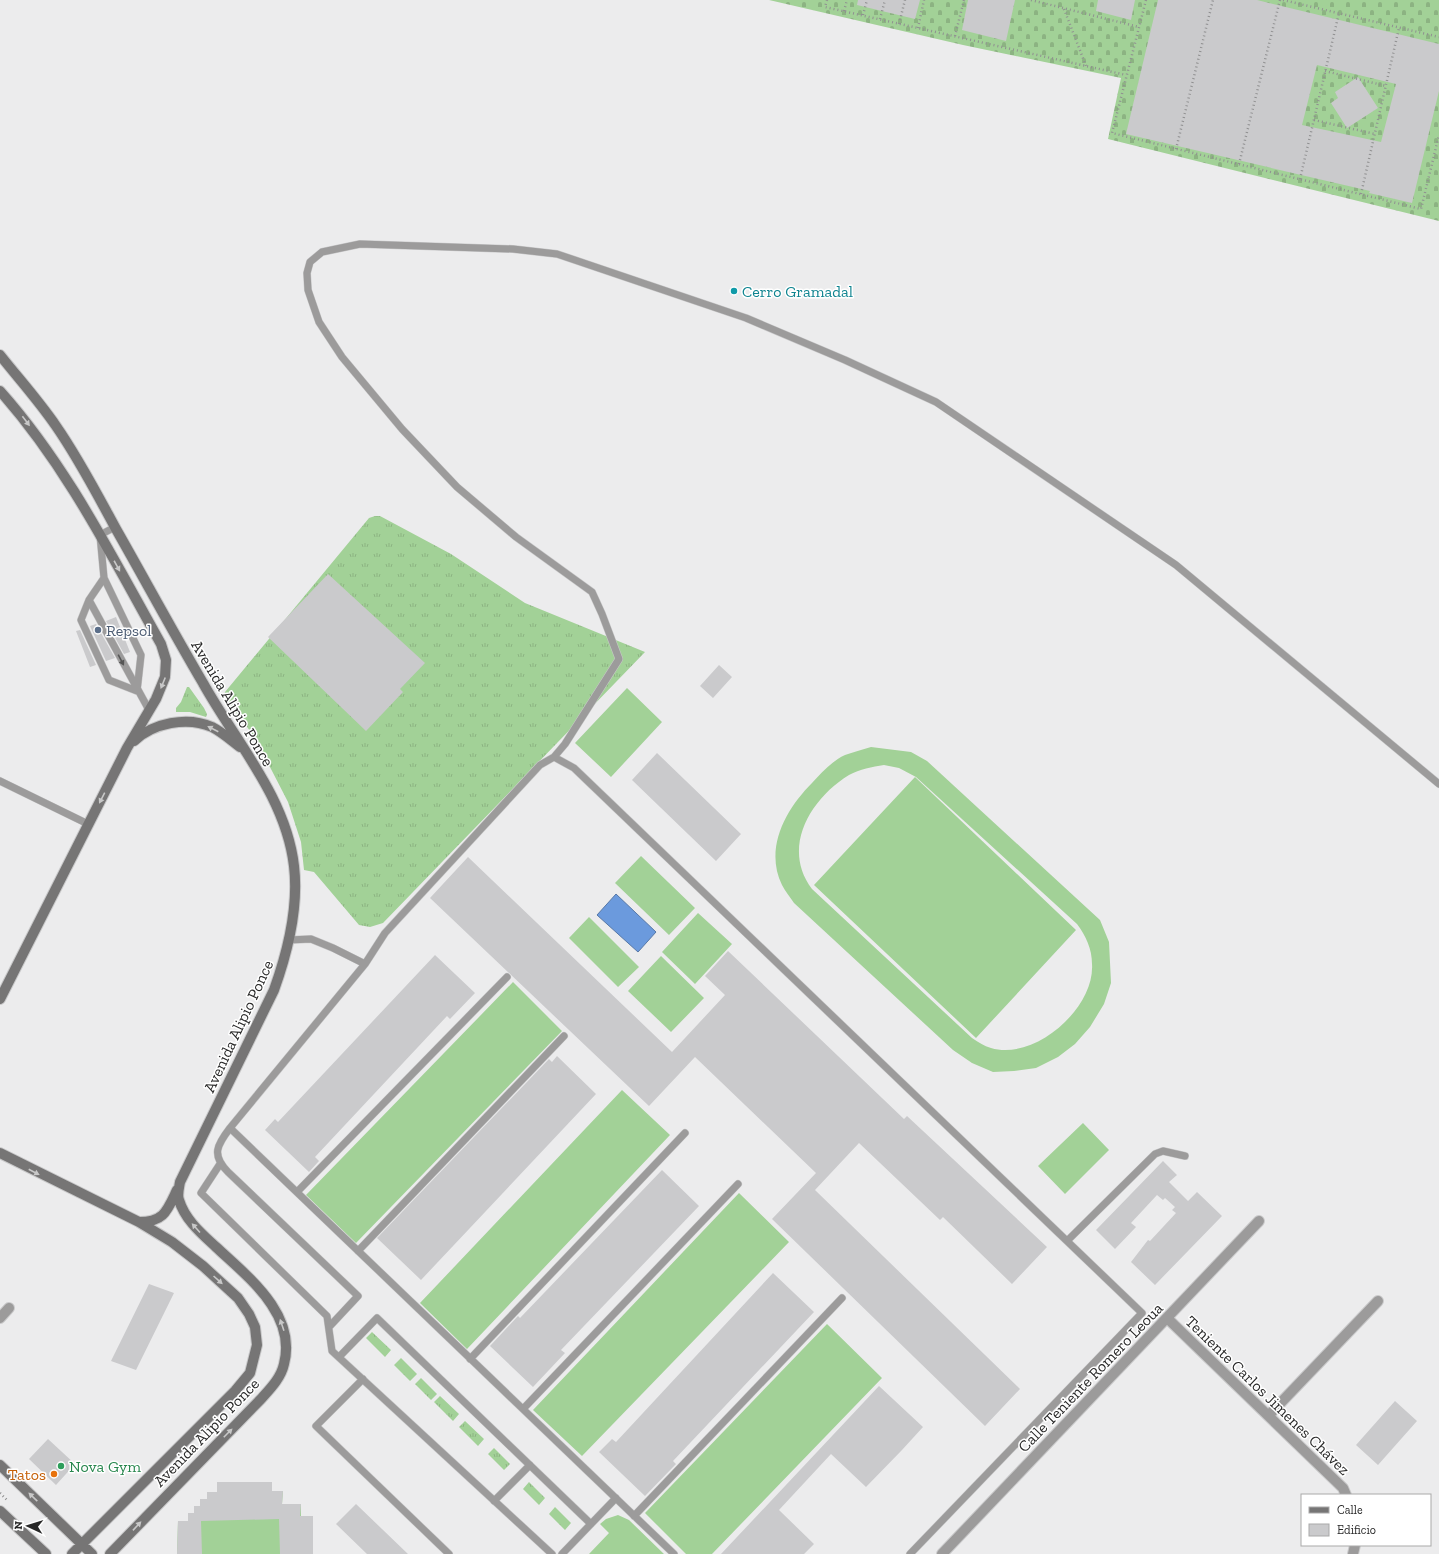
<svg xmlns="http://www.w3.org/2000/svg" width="1439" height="1554" font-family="'Zilla Slab',serif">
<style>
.grass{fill:url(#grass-tufts)}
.cemetery{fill:url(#cemetery-stones)}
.garden{fill:#a2d197;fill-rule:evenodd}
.water{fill:#6b9add;stroke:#5778a7}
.building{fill:#cacacc;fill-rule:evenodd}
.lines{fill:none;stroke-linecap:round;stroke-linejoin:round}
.lane-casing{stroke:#c9c9ca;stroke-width:8}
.street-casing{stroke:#c9c9ca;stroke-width:12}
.secondary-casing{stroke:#c9c9ca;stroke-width:12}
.path{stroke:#909091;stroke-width:2.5;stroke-dasharray:1 3;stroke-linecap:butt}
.lane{stroke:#9c9b9b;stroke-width:7}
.street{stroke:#9c9b9b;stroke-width:10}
.secondary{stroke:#767575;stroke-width:10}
.oneway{fill:#c8c8c8}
.oneway2{fill:#565656}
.culture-dot{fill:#0f9aa8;stroke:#fff;stroke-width:1.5}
.service-dot{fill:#5c6f8a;stroke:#fff;stroke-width:1.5}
.leisure-dot{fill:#2e9e5b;stroke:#fff;stroke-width:1.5}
.food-dot{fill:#e8710a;stroke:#fff;stroke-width:1.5}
.labels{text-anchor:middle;stroke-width:3;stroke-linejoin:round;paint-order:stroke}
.culture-label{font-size:16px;fill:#0d838f;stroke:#fff;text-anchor:start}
.service-label{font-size:16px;fill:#4e5e75;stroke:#fff;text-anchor:start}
.street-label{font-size:16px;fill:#282828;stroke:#fff}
.leisure-label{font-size:16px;fill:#27864d;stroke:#fff;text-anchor:start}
.food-label{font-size:16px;fill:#c56008;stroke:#fff;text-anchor:end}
</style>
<defs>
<pattern id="grass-tufts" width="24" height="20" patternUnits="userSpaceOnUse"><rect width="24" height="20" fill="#a2d197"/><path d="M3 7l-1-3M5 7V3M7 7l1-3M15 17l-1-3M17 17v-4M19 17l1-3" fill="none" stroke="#8cb382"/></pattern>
<pattern id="cemetery-stones" width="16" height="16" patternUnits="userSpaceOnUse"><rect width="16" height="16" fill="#a2d197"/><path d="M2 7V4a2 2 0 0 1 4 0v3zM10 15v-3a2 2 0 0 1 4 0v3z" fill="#8cb382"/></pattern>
</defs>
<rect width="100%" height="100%" fill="#ececed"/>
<path class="grass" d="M375 516H380L451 554 525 603 645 652 383 923 370 927 359 925 314 872 304 870 301 842 288 802 254 736 224 697 225 692 369 518Z
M187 687H189L204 708 207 714 206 717 190 712H176V708L181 702Z
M372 1332 391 1350 385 1357 366 1338Z
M401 1358 417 1374 410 1381 394 1365Z
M421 1378 437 1394 431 1400 415 1384Z
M440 1396 459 1414 453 1421 434 1402Z
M465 1421 484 1439 478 1446 459 1427Z
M494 1448 510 1464 504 1470 488 1454Z
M529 1482 545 1498 539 1505 523 1489Z
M555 1507 571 1523 565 1530 549 1514Z"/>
<path class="cemetery" d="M769 0H1439V221L1108 139 1121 78 963 45Z"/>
<path class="garden" d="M627 688 662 722 611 777 575 743Z
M871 747 911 752 927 761 1100 920 1109 942 1111 983 1104 1004 1090 1027 1075 1044 1058 1057 1036 1068 1014 1071 993 1072 972 1063 953 1050 794 903C790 897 785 891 782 885 764 848 786 809 812 783 821 773 832 761 845 755 853 752 862 750 871 747ZM884 765 899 768 916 777 1077 924C1086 936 1092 949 1092 964 1095 1008 1035 1061 991 1048 984 1046 978 1042 972 1038L812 889C781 848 810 799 849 775 860 769 872 767 884 765Z
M915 777 1076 930 976 1038 814 885Z
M641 856 695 908 669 935 615 883Z
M698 913 732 944 695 984 662 952Z
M589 917 639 967 618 987 569 938Z
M661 956 704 998 671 1032 628 991Z
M513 982 562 1031 356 1243 306 1195Z
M622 1090 670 1135 467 1349 420 1303Z
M1083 1123 1109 1150 1065 1194 1038 1166Z
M739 1193 789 1242 582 1456 533 1410Z
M827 1324 882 1378 712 1554H686L645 1513Z
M217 1482H272V1491H283L282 1504H301V1516H313V1554H177L178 1521H188V1513H194V1506H200V1499H207V1492H217Z
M618 1515 629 1520 664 1554H589L609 1533 600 1524 606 1519Z"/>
<path class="water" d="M616 894 656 932 638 952 597 915Z"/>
<path class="building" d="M858 0H920L915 19 857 5Z
M968 0H1015L1006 41 962 30Z
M1098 0H1135L1131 20 1096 11Z
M1158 0H1257L1439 44V91L1412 203 1369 193 1370 191 1126 134ZM1317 65 1396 84 1381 142 1302 125Z
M1358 77 1378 108 1347 128 1331 103 1338 98 1335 92Z
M328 574 425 663 400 689 403 692 366 731 268 637Z
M116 617 130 652 124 654 106 621Z
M96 624 115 658 106 661 90 626Z
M80 630 96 665 90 667 76 631Z
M719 665 732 677 713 698 700 686Z
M657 753 741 834 716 861 632 780Z
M468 857 672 1052 725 995 705 976 728 951 904 1119 907 1116 1047 1247 1012 1284 943 1217 940 1220 859 1143 815 1190 1020 1389 985 1426 772 1219 816 1173 695 1057 649 1106 430 898Z
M435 955 475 993 450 1019 447 1016 315 1157 319 1161 309 1172 265 1130 275 1119 278 1122Z
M557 1056 596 1094 421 1280 377 1238 549 1059 552 1062Z
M1163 1161 1177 1175 1169 1182 1188 1201 1197 1192 1222 1216 1155 1285 1131 1262 1148 1240 1150 1241 1176 1213 1172 1210 1175 1207 1165 1198 1163 1200 1157 1195 1131 1223 1136 1227 1115 1249 1096 1230Z
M662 1170 699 1206 561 1350 565 1353 533 1387 490 1346 518 1316 520 1318Z
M773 1273 814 1312 673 1461 676 1464 645 1496 599 1452 612 1439 616 1442Z
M149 1284 174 1293 136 1370 111 1361Z
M879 1386 923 1427 902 1450 866 1487 831 1454 779 1510 814 1544 804 1554H721Z
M1395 1401 1417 1421 1378 1465 1356 1445Z
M48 1439 75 1464 56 1485 29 1459Z
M217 1482H272V1491H283L282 1504H301L300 1516H313V1554H280L279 1519 201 1521 202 1554H177L178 1521H188V1513H194V1506H200V1499H207V1492H217Z
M356 1504 408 1554H367L336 1524Z"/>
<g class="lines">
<defs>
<path id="lane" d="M115 527 100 535 104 578 89 600 149 710
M89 600 81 620 109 680 137 691 141 655 104 578
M554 757 574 768 1142 1313 910 1554
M0 781 88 824
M289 940 311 939 333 948 365 964 385 933 540 765 554 757 565 744 619 659 602 614 592 592 516 537 457 487 402 429 342 357 319 322 308 290 307 273 310 262 322 252 360 244 513 249 557 254 746 318 845 360 936 402 1176 565 1439 784
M230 1128 674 1554
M220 1164 201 1193 327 1316 332 1351 552 1554
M297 1192 507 977
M1067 1241 1155 1154 1163 1151 1185 1156
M358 1251 564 1036
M329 1327 358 1296 228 1172C211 1155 217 1145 230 1128L365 964
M339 1357 377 1318 591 1524
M470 1359 685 1133
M363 1379 316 1426 449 1554
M523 1409 738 1184
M494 1501 530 1465
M634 1516 842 1298
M562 1554 616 1498"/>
<path id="street" d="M0 1318 9 1308
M1167 1318 1343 1488 1346 1495
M1269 1415 1378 1301
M942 1554 1259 1221
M1353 1554 1355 1545"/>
<path id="secondary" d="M0 355C19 379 39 401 56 426 79 459 97 494 116 529 145 580 173 632 203 683 235 741 286 797 294 866 299 908 288 951 274 990L180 1182C179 1188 177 1195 179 1200 185 1220 202 1234 216 1247 248 1277 297 1314 284 1364 281 1378 270 1389 261 1399L110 1554
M0 391C67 466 112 557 161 644L166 660 165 677 156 699 127 748 0 999
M134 741C153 723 187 716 212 727 222 732 232 741 240 747
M0 1153 139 1222 172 1242 203 1266 238 1298 249 1314 255 1327 257 1345 250 1373 235 1391 72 1554
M139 1222C164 1222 167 1211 177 1190
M0 1465 92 1554
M0 1511 46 1554"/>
</defs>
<use href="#lane" class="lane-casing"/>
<use href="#street" class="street-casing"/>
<use href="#secondary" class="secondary-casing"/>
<path class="path" d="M827 0 825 7 1126 75
M1031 0 1139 27
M1146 0 1112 133 1421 209 1439 135
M1283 0 1439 37
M1064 9 1086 66
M844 11 847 0
M863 15 867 0
M880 19 885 0
M899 24 905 0
M918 28 924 0
M955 36 964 0
M1325 71 1386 86
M1314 120 1375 134
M1176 149 1213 0
M1239 164 1280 0
M1300 179 1339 13
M1361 194 1399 28
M0 1493 8 1501"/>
<use href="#lane" class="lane"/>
<use href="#street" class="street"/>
<use href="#secondary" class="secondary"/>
</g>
<defs><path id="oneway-solid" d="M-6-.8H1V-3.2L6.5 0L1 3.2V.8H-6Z"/></defs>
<g class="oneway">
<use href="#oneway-solid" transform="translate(26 421) rotate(53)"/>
<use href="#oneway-solid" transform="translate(117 566) rotate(61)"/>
<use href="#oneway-solid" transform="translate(163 683) rotate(112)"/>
<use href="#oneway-solid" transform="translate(213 729) rotate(-153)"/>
<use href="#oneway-solid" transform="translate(102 798) rotate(117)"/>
<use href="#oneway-solid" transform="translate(34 1172) rotate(28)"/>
<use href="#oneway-solid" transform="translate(196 1228) rotate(-132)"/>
<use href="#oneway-solid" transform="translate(218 1280) rotate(42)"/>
<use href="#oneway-solid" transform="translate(282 1325) rotate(-109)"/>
<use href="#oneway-solid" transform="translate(228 1433) rotate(-45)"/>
<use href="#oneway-solid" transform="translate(33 1497) rotate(-136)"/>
<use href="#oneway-solid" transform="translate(137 1526) rotate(-47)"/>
</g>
<use class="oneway2" href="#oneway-solid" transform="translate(121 660) rotate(62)"/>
<circle class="culture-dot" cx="734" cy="291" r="4"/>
<circle class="service-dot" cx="98" cy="630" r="4"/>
<circle class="leisure-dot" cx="61" cy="1466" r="4"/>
<circle class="food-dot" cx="54" cy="1474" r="4"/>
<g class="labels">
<g class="culture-label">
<text x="742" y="297">Cerro Gramadal</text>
</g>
<g class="service-label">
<text x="106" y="636">Repsol</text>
</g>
<g class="street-label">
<text transform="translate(233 703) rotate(59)" y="6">Avenida Alipio Ponce</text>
<text transform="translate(238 1026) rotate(-65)" y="6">Avenida Alipio Ponce</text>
<text transform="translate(1090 1377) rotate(-46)" y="6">Calle Teniente Romero Leoua</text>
<text transform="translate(1268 1395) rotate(44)" y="6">Teniente Carlos Jimenes Chávez</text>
<text transform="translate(206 1432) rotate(-46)" y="6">Avenida Alipio Ponce</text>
</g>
<g class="leisure-label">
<text x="69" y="1472">Nova Gym</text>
</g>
<g class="food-label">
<text x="46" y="1480">Tatos</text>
</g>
</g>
<rect x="1301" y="1494" width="130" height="52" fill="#ffffff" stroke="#a9a9a9"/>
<rect x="1309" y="1507" width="20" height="6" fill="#767575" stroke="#a9a9a9"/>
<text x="1337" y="1514" font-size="12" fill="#282828">Calle</text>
<rect x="1309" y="1524" width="20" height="12" fill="#cacacc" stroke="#a9a9a9"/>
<text x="1337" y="1534" font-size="12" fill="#282828">Edificio</text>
<g transform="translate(28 1526) rotate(274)" stroke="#ffffff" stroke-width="3" paint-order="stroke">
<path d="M0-3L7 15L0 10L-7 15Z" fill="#282828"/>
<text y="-6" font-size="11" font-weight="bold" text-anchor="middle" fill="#282828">N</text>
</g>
</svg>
